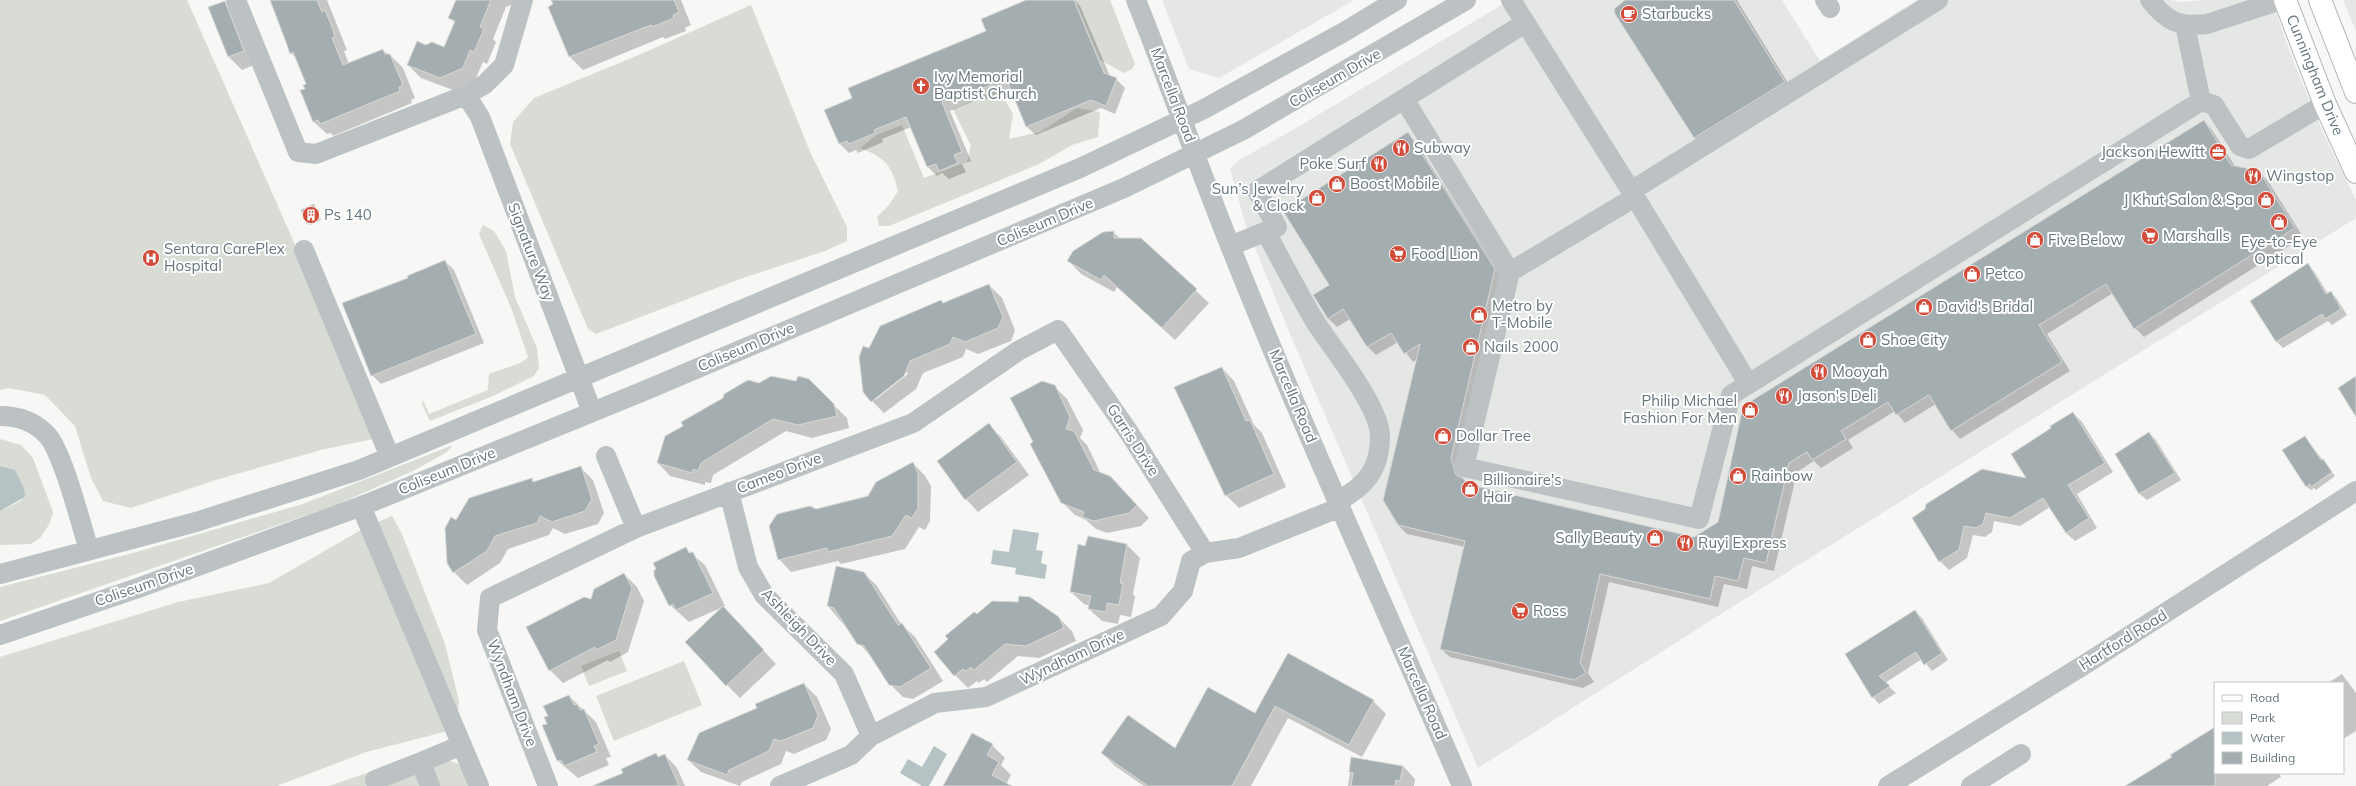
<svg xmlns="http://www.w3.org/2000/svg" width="2356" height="786" font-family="Mulish,sans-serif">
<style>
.built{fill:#e5e7e5}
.green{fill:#d8dcd4}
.water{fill:#b6c3c5}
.shadow{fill:#0003;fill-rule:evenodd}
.building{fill:#a4aeb1;stroke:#d9d9d7}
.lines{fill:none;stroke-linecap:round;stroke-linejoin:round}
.major-casing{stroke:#b0b6b9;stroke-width:24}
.minor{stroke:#bcc2c4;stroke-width:20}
.major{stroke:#fff;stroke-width:22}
.labels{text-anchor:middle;stroke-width:4;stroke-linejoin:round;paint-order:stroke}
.poi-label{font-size:15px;fill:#65767d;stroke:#fff;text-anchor:start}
.street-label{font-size:15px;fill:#65767d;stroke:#fff}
</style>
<rect width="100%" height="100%" fill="#f7f7f5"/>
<path class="built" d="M1162 0H1354L1219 78 1189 69Z
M1510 0H1782L1820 61 1917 0H2170L2181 2 2204 0H2272L2292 58 2324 135 2356 200V218L1800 564 1478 768 1293 341 1246 226 1230 169 1239 160 1286 134Z
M2343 0H2356V31Z"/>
<path class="green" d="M0 0H187L327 317 373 439 321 450 219 479 131 508 103 501 91 478 75 426 45 395 9 388 0 390Z
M1075 0H1110L1135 64 1132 69 1124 73 1100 60Z
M751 5 811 154 847 227V241L825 251 740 279 596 334 588 329 510 144 513 122 534 98 641 54Z
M999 89 1013 114 1009 139 1040 132 1077 108 1100 112 1098 137 1072 145 1039 164 889 226H879L877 217 889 205 898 191C892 166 885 157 860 148L877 135 902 125 924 178 967 162 971 146 953 109Z
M483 225 494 231 506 251 515 297 537 348 539 368 534 376 493 396 430 421 422 404 423 400 429 414 488 390 489 374C500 369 522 365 528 357L512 310 479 234Z
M0 439 21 445 33 458 53 512 50 523 41 537 31 544 0 545V511L19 502 25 497 15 470 0 466Z
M453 445 447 452 413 471 336 505 0 621V587L133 553 303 504Z
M392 516 402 534 445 644 459 701 456 729 366 752 277 786H0V657L178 602 269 583 366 527Z
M619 651 627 671 589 686 581 666Z
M684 661 702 705 614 741 596 696Z
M436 756 459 764 470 786H329L384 767Z"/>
<path class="water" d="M0 466 15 470 24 488 25 497 0 511Z
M1013 529 1039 533 1036 550 1043 551 1041 563 1047 565 1045 579 1015 574 1016 568 991 564 993 550 1009 552Z
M934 746 947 754 929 786H922L900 773 908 759 922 767Z"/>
<path class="shadow" d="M271 0H327L347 50 344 51 349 64 383 51 390 55 403 68 415 98 411 100 412 103 333 136 331 133 327 134 314 122 302 91 306 89 307 84 297 59 291 53Z
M457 0H522L506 7 493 39 496 42 487 64 483 62 475 80 453 90 421 78 408 65 444 48 455 23 450 18Z
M554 0H681L691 25 685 28 686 31 665 39 663 37 583 70 570 57 558 29Z
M1029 0H1075L1080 6 1110 76 1116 79 1125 88 1115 114 1101 108 1036 135 1027 127 1011 88 984 100 981 98 950 111 971 161 962 164 966 172 949 179 942 173 937 176 928 167 911 127 882 139 883 142 858 153 856 150 849 153 840 144 826 110 853 99 987 32Z
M1626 0H1737L1793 91 1703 147 1695 138 1616 14 1615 9Z
M224 2 237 15 256 64 242 70 229 57 209 8Z
M2204 121 2212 130 2235 166 2259 172 2268 181 2303 237 2144 337 2135 328 2113 293 2047 334 2070 371 1960 439 1952 430 1936 404 1905 423 1895 411 1848 440 1853 448 1821 468 1814 461 1797 472 1774 571 1752 566 1747 589 1724 584 1718 607 1609 582 1588 673 1594 682 1583 688 1450 657 1441 649 1465 547 1407 534 1398 525 1417 359 1413 362 1398 342 1376 355 1368 347 1350 319 1337 327 1328 318 1331 286 1408 134 1416 142 1503 279 1459 467 1463 479 1469 485 1694 538 1719 523 1744 407Z
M315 207 321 220 310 225 308 223Z
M1114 233 1120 238 1141 239 1209 303 1175 340 1117 287 1114 292 1081 274 1069 261Z
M445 261 454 270 484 343 381 384 372 375 409 279Z
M2308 265 2314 271 2328 294 2331 292 2337 299 2347 315 2332 325 2328 321 2283 348 2277 342 2252 301Z
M989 285 1002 298 1015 330 1011 341 978 354 966 349 963 357 923 373 916 389 884 413 872 401 944 304ZM907 372 908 374 875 400V397Z
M1222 368 1234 381 1254 425 1262 433 1286 487 1239 508 1226 495 1175 387Z
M808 380 847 418 849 428 812 438 786 431 713 475 711 483 705 482V485L670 476 658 463 759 384 797 383Z
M1054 386 1067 399 1083 430 1080 438 1087 445 1101 474 1123 490 1149 518 1141 526 1107 533 1096 529 1086 520 1075 515 1062 502 1035 443Z
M2073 413 2082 422 2113 472 2077 494 2097 528 2075 541 2066 533 2050 507 2020 526 1994 521 1992 532 1985 537 1973 535 1967 558 1949 570 1940 561 1914 518 2028 480 2053 429Z
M989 425 1001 437 1029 475 978 512 966 499Z
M2149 433 2156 440 2181 480 2147 500 2140 494 2116 454Z
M2305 437 2335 476 2316 490 2314 488 2311 490 2306 486Z
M913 463 925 476 931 486 930 521 925 530 919 527 905 549 841 564 838 561 791 572 779 559 816 510 869 497Z
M580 467 593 480 604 513 598 524 565 534 553 528 549 535 508 549 500 563 467 585 454 572 448 563 456 521 531 479 535 482Z
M1127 545 1140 558 1133 594 1135 597 1131 617 1120 615 1118 624 1102 621 1089 609 1090 606 1084 604 1071 592 1086 547Z
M686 549 705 565 725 606 689 622 670 605 658 570Z
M864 573 877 586 901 624 915 637 943 681 913 699 903 697 890 684 871 657 828 606Z
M624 574 637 587 644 601 628 652 610 662 608 660 563 683 550 670 528 627 591 600Z
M1915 611 1922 618 1948 660 1932 671 1922 659 1885 683 1896 693 1879 704 1873 697 1846 654Z
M977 615 1058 617 1072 631 1076 641 1039 658 1018 656 987 682 984 679 979 683 977 681 968 688 955 675Z
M735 620 776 664 740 698 727 685Z
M1288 654 1373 701 1386 714 1362 757 1288 718 1251 786H1144L1115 766 1102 753 1176 750 1255 714Z
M2342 674 2356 693V731L2343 739V683H2328Z
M804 684 817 697 831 729 826 740 794 754 786 751 781 764 742 782 740 786 701 772 688 760 758 708Z
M569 696 596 722 611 757 606 758 609 765 578 778 558 761 544 726 548 724 549 716Z
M2215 728V773H2279L2281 777 2267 786H2127Z
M972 734 992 745 1005 758 1001 765 1011 775 1005 786H944Z
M656 754 659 757 665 755 677 768 685 786H594L624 773Z
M1352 758 1403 766 1415 779 1414 786H1348Z"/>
<path class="building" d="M270 0H317L322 12 325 10 332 27 335 37 332 38 343 65 383 49 385 54H390L403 85 399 87 400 91 320 124 318 120 313 122 300 90 305 89 303 85 306 84 293 52 290 54 287 45Z
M456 0H491L480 27 484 29 474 52 470 50 463 68 440 78 407 65 417 41 426 45 432 42 444 47 455 21 448 18Z
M551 0H674L679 12 673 15 674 18 652 27 651 25 569 57 548 7 553 4Z
M1026 0H1074L1104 73 1117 78 1106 106 1091 100 1026 127 1006 78 974 92 973 89 942 102 962 152 954 155 958 163 939 171 936 164 927 167 906 117 874 130 875 133 849 144 847 141 839 144 824 110 852 98 848 88 986 31 981 19Z
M1625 0H1734L1785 82 1694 138 1615 14 1614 9Z
M225 1 244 51 228 57 208 7Z
M2204 120 2231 165 2259 171 2295 228 2134 329 2106 284 2039 325 2062 362 1951 431 1929 395 1896 415 1888 402 1841 431 1846 439 1812 460 1807 452 1789 463 1766 563 1744 558 1738 581 1715 576 1710 599 1600 574 1580 663 1586 673 1574 680 1440 649 1465 541 1398 525 1383 500 1420 344 1404 354 1391 333 1367 347 1343 309 1328 319 1313 295 1329 285 1283 211 1408 132 1495 269 1451 458 1456 475 1464 479 1467 484 1694 537 1718 522 1743 406Z
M314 204 320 218 307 224 301 210Z
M1114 231V238H1141L1197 289 1162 328 1104 275 1101 280 1067 261 1073 251 1103 232Z
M445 260 476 334 371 376 342 303 408 278 407 276Z
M2308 263 2326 294 2331 291 2341 309 2325 319 2322 314 2276 342 2250 301Z
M989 284 1003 317 998 328 965 342 953 337 950 344 910 361 904 376 871 402 863 392 859 357 863 346 869 348 880 326 941 300 943 303Z
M1222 367 1246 421 1250 420 1274 474 1225 496 1174 387Z
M771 376 796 381 798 376 809 379 834 404 837 416 798 425 773 419 701 463 698 471 693 469 692 473 657 463 665 436 683 426 681 422 723 398 724 394 748 380 759 383Z
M2356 376V417L2338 388Z
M1042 381 1055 385 1070 417 1066 429 1074 431 1094 470 1110 476 1137 505 1129 513 1094 521 1082 517 1084 512 1061 503 1030 444 1033 442 1010 398Z
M2073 412 2105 463 2068 485 2089 518 2066 533 2043 498 2010 518 1986 513 1983 524 1976 528 1964 526 1959 550 1939 562 1912 518 1925 509 1926 504 1982 469 2026 478 2011 454 2051 428 2050 426Z
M989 423 1017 462 965 500 937 461Z
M2149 432 2175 473 2139 494 2115 454Z
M2305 436 2321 460 2323 459 2332 472 2311 487 2310 484 2306 487 2282 450Z
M913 462 918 473V508L912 518 906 515 892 536 828 552 827 548 778 560 769 526 777 514 810 506 816 509 868 496 876 482Z
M581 466 592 499 585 511 552 522 540 516 537 523 495 536 487 551 453 573 447 563 445 528 451 517 456 520 469 498 532 478 533 482Z
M1088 536 1127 544 1120 583H1123L1119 605 1107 603 1106 612 1088 609 1091 596 1070 592 1078 544 1085 546Z
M686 547 689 553 693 552 713 593 676 610 673 604 669 606 654 576V570L656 569 653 563Z
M836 566 864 572 898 625 902 623 931 668 900 687 889 685 864 646 857 644 834 608 827 606Z
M624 573 632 588 616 640 596 650 595 647 549 671 526 627 584 597 591 599 594 589Z
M1019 596 1030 597 1059 617 1064 628 1026 646 1005 644 974 670 971 667 966 671 963 669 954 676 934 652 948 639 945 636 974 612 977 614 992 601 1018 602Z
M723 606 764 650 726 686 685 642Z
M1915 610 1942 653 1924 665 1916 652 1879 676 1890 686 1872 698 1845 654Z
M1288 653 1374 700 1349 745 1275 706 1232 786H1148L1101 753 1128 715 1175 748 1208 687 1255 713Z
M804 683 818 715 813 728 781 741 774 739 769 751 729 770 727 775 687 760 699 733 757 708 755 704Z
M569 695 574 705 577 704 580 710 584 709 599 744 594 746 597 752 564 766 561 760 557 761 542 725 547 724 544 717 548 716 543 706Z
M2215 727V786H2125L2172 757 2170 755Z
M972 733 993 744 987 755 999 762 992 775 1012 786H943Z
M656 753 658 757 665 754 679 786H592L623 773 621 769Z
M1351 757 1403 766 1400 781 1396 780 1395 786H1351L1353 773 1349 772Z"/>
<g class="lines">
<defs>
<path id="major" d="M2285 0 2325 104 2356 172
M2320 0 2356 92"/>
</defs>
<use href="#major" class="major-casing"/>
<path class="minor" d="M236 0 298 152 316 154 466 95 485 84 504 65 523 0
M1136 0C1169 82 1198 166 1231 248 1303 429 1385 607 1462 786
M1511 0 1635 197 1748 383
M1825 0 1830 8
M2150 0C2167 22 2179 27 2207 24L2281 0
M466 95 480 117 592 412
M1404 99 1510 272 1464 467 1699 519 1731 395 2201 101 2185 25
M2201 101 2214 105 2240 146 2249 149 2325 104
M1631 191 1938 0
M1266 232C1282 262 1298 293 1316 323 1333 349 1380 407 1380 436 1380 469 1366 486 1338 501
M1230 246 1277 227 1257 191 1525 23
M304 250 390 457
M1510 272 1635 197
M0 416C18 416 35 422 47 435 63 452 81 525 89 550
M606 456 636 528
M729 492 748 567 764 595 844 674 871 736
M361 506 479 786
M0 574 196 522 359 470 1080 168 1204 109 1344 32 1397 0
M0 635 138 588 367 504 639 393 1124 188 1243 130 1466 0
M421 762 462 745
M375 780 421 762 430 786
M548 786 487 630 490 598 636 528 913 423 1018 351 1058 330 1130 434 1205 553
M780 786 851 755 871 736 935 703 986 697 1161 616 1183 591 1191 561 1205 553 1239 548 1341 507
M1888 786 2087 663 2356 491
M1971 786 2021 754"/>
<use href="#major" class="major"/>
</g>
<defs>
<symbol id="cafe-disc" viewBox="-11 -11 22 22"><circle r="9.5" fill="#d34b39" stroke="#fff"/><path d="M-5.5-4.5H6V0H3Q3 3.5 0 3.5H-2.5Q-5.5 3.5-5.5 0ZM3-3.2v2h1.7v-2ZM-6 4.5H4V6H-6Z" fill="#fff"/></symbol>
<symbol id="church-disc" viewBox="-11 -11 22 22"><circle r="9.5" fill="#d34b39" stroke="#fff"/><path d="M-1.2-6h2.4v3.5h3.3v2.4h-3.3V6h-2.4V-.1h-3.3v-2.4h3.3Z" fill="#fff"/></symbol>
<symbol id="restaurant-disc" viewBox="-11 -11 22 22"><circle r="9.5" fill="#d34b39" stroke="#fff"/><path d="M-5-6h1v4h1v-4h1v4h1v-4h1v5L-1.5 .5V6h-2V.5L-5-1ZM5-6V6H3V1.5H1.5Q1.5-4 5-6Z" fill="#fff"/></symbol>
<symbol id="office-disc" viewBox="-11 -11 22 22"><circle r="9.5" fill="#d34b39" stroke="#fff"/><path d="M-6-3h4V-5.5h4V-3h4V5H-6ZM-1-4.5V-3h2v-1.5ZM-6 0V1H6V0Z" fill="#fff"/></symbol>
<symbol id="shop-disc" viewBox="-11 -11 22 22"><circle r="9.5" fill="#d34b39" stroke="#fff"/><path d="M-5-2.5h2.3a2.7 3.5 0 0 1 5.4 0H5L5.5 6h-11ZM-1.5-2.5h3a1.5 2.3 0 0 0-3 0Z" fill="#fff"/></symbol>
<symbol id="building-disc" viewBox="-11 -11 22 22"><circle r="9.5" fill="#d34b39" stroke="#fff"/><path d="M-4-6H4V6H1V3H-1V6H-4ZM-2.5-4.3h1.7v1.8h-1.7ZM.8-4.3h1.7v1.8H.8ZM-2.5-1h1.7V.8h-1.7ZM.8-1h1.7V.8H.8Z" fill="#fff"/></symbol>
<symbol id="supermarket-disc" viewBox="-11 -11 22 22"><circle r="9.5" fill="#d34b39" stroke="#fff"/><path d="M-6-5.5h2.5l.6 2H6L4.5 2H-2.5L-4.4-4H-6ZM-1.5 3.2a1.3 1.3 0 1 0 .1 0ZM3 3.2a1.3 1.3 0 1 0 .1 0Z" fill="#fff"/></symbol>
<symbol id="hospital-disc" viewBox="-11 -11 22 22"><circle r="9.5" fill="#d34b39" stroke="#fff"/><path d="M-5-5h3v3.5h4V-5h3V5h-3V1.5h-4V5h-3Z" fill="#fff"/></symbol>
</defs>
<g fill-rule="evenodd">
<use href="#cafe-disc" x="1619" y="4" width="20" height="20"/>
<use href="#church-disc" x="911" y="76" width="20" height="20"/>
<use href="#restaurant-disc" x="1391" y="138" width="20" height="20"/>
<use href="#office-disc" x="2208" y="142" width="20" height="20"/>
<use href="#restaurant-disc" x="1369" y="154" width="20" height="20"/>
<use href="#restaurant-disc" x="2243" y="166" width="20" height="20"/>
<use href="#shop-disc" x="1327" y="174" width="20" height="20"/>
<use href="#shop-disc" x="1307" y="188" width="20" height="20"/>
<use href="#shop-disc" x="2256" y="190" width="20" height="20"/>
<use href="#building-disc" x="301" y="205" width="20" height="20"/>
<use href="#shop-disc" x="2269" y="212" width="20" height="20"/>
<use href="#supermarket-disc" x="2140" y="226" width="20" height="20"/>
<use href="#shop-disc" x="2025" y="230" width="20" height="20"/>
<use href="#supermarket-disc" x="1388" y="244" width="20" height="20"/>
<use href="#hospital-disc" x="141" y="248" width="20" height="20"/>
<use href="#shop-disc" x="1962" y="264" width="20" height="20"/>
<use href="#shop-disc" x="1914" y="297" width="20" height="20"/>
<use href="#shop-disc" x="1469" y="305" width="20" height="20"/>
<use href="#shop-disc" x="1858" y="330" width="20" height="20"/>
<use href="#shop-disc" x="1461" y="337" width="20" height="20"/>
<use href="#restaurant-disc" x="1809" y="362" width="20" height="20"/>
<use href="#restaurant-disc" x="1774" y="386" width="20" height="20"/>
<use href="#shop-disc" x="1740" y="400" width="20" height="20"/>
<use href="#shop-disc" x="1433" y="426" width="20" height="20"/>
<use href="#shop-disc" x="1728" y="466" width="20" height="20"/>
<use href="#shop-disc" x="1460" y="479" width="20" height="20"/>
<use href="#shop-disc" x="1645" y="528" width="20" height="20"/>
<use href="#restaurant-disc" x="1675" y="533" width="20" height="20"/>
<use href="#supermarket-disc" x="1510" y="601" width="20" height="20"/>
</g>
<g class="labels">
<g class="poi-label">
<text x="1642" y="19">Starbucks</text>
<text x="934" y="82">Ivy Memorial<tspan x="934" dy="17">Baptist Church</tspan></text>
<text x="1414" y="153">Subway</text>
<text x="2205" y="157" text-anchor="end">Jackson Hewitt</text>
<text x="1366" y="169" text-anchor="end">Poke Surf</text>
<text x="2266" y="181">Wingstop</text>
<text x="1350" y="189">Boost Mobile</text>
<text x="1304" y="194" text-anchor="end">Sun’s Jewelry<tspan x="1304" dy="17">&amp; Clock</tspan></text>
<text x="2253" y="205" text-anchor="end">J Khut Salon &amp; Spa</text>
<text x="324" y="220">Ps 140</text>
<text x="2163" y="241">Marshalls</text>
<text x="2048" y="245">Five Below</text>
<text x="2279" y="247" text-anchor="middle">Eye-to-Eye<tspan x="2279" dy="17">Optical</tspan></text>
<text x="164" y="254">Sentara CarePlex<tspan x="164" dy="17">Hospital</tspan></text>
<text x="1411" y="259">Food Lion</text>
<text x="1985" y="279">Petco</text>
<text x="1492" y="311">Metro by<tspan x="1492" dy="17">T-Mobile</tspan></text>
<text x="1937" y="312">David's Bridal</text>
<text x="1881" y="345">Shoe City</text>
<text x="1484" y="352">Nails 2000</text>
<text x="1832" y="377">Mooyah</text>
<text x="1797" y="401">Jason's Deli</text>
<text x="1737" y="406" text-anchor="end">Philip Michael<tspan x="1737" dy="17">Fashion For Men</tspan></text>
<text x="1456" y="441">Dollar Tree</text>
<text x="1751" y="481">Rainbow</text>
<text x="1483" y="485">Billionaire's<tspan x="1483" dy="17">Hair</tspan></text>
<text x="1642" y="543" text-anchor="end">Sally Beauty</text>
<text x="1698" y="548">Ruyi Express</text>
<text x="1533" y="616">Ross</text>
</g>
<g class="street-label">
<text transform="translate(2315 75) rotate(68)" y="5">Cunningham Drive</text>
<text transform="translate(1335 78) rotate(-30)" y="5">Coliseum Drive</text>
<text transform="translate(1173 95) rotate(69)" y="5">Marcella Road</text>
<text transform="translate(1045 222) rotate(-23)" y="5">Coliseum Drive</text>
<text transform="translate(531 252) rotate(69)" y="5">Signature Way</text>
<text transform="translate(746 347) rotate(-23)" y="5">Coliseum Drive</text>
<text transform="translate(1293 396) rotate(67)" y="5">Marcella Road</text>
<text transform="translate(1133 440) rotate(57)" y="5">Garris Drive</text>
<text transform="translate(447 471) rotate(-22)" y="5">Coliseum Drive</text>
<text transform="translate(779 473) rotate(-21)" y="5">Cameo Drive</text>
<text transform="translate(144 585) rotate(-19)" y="5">Coliseum Drive</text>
<text transform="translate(799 627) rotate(46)" y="5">Ashleigh Drive</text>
<text transform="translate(2123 640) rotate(-32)" y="5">Hartford Road</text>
<text transform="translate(1072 657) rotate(-25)" y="5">Wyndham Drive</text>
<text transform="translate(512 693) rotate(69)" y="5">Wyndham Drive</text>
<text transform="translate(1422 693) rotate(66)" y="5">Marcella Road</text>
</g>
</g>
<rect x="2214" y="682" width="130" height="92" fill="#ffffff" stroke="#c1c8cb"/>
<rect x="2222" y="695" width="20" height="6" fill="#ffffff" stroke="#c1c8cb"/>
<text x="2250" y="702" font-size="12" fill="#65767d">Road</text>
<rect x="2222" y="712" width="20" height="12" fill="#d8dcd4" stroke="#c1c8cb"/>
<text x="2250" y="722" font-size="12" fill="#65767d">Park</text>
<rect x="2222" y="732" width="20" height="12" fill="#b6c3c5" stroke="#c1c8cb"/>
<text x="2250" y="742" font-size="12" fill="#65767d">Water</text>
<rect x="2222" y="752" width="20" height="12" fill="#a4aeb1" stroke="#c1c8cb"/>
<text x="2250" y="762" font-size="12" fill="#65767d">Building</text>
</svg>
